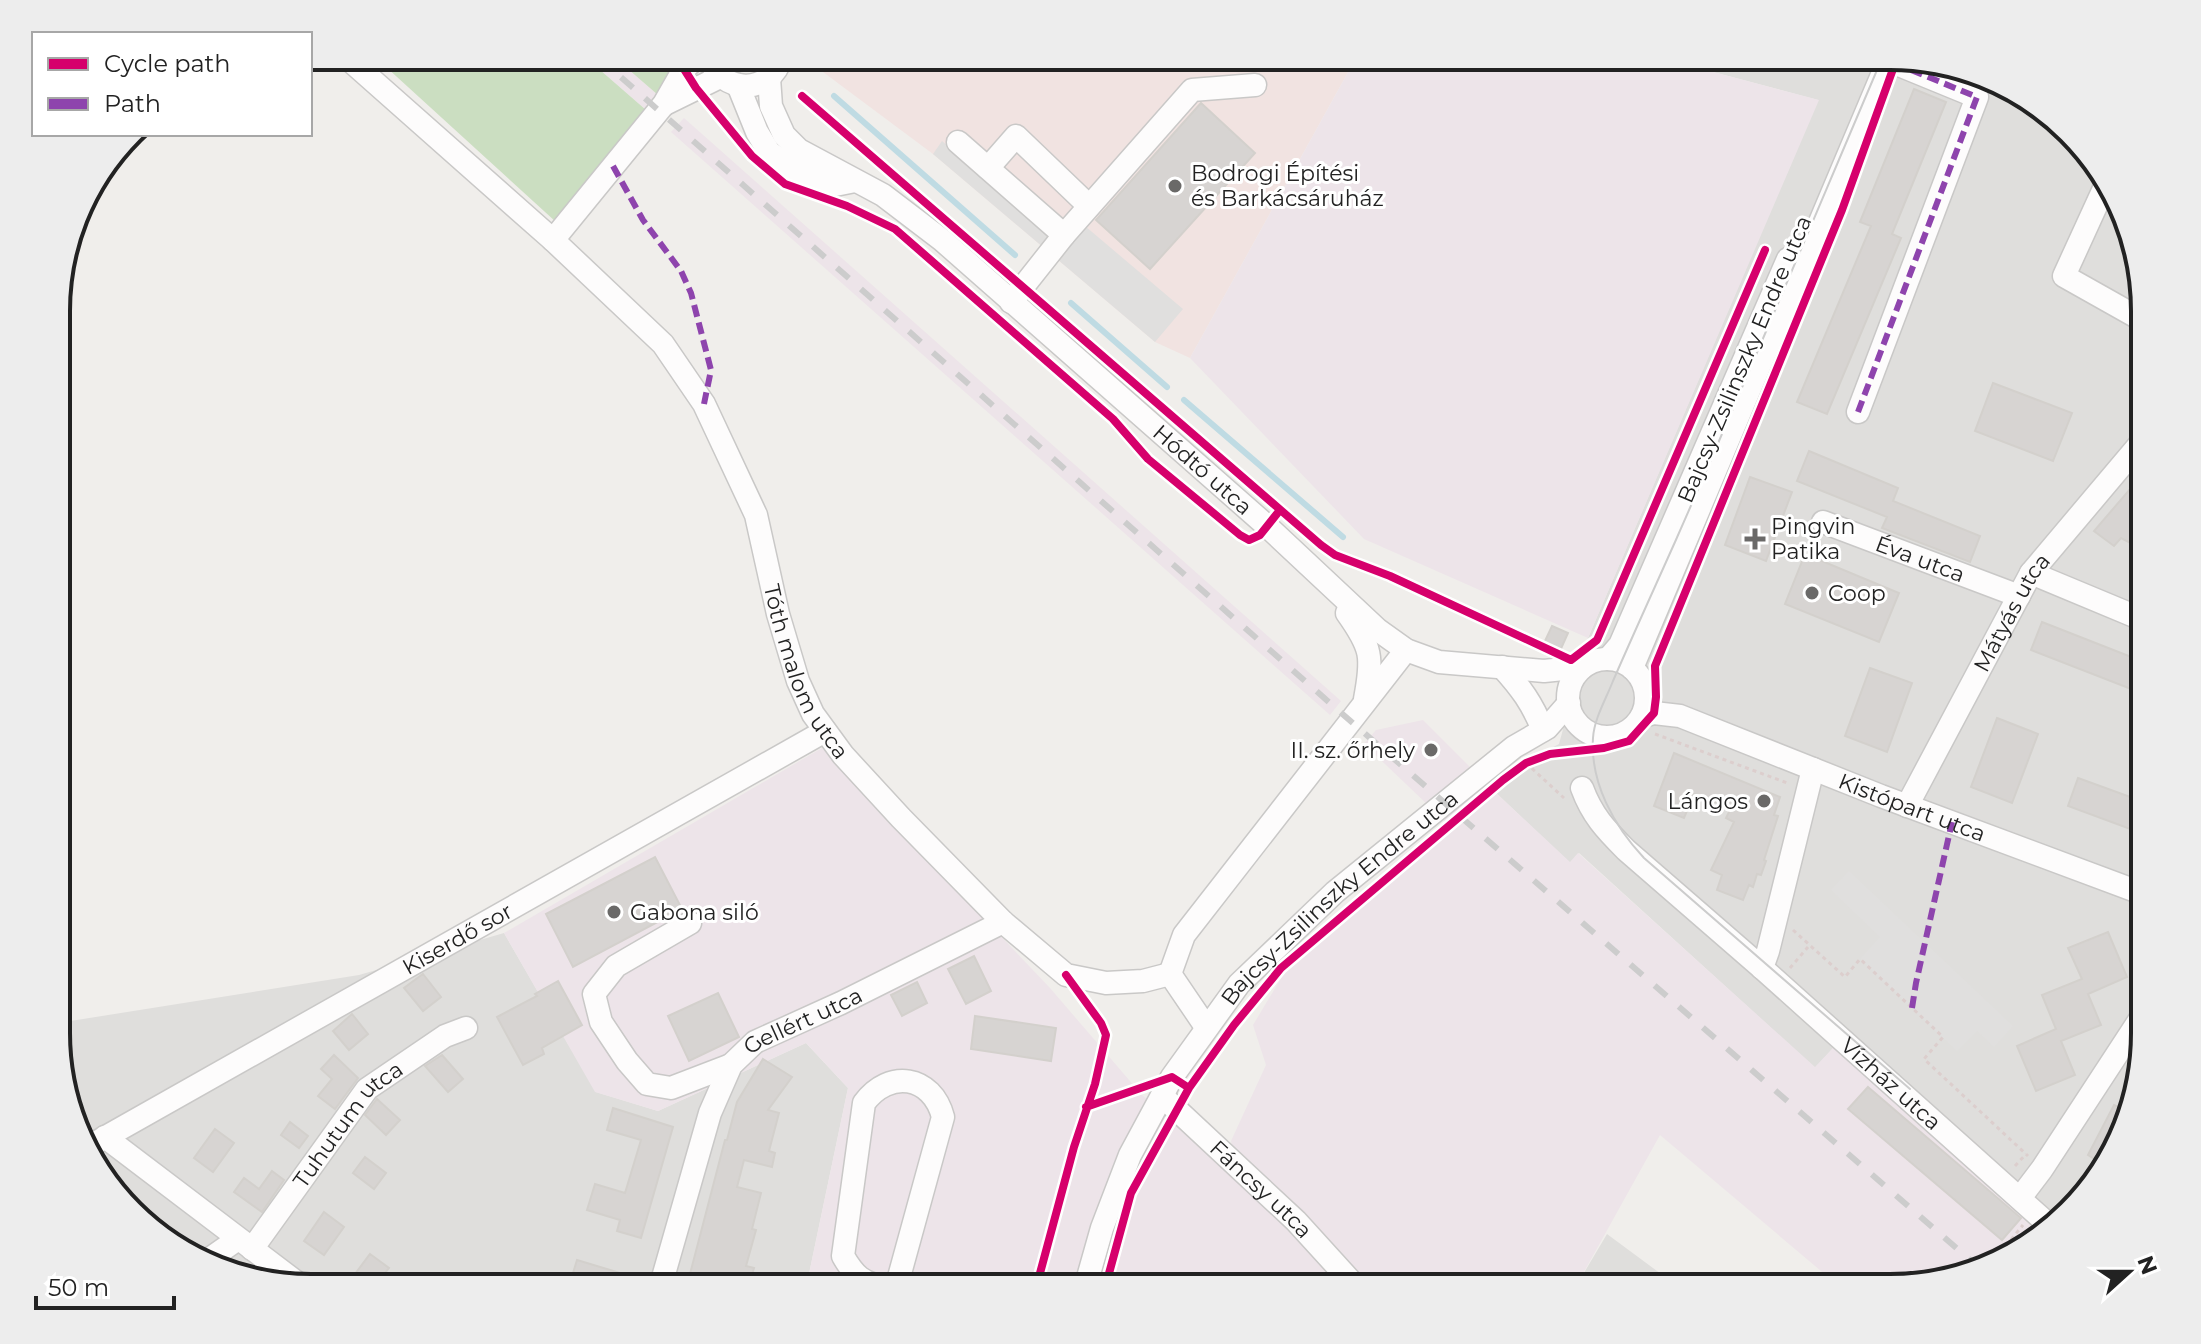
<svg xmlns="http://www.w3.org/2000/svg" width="2201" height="1344" font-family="Montserrat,sans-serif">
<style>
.residential{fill:#dfdedc}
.commercial{fill:#f1e3e1}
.industrial{fill:#ede4e9}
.forest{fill:#cbdec1}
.parking{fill:#e0dfde}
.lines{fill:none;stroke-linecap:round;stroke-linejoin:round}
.stream{stroke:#bfdbe3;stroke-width:6}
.building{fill:#d7d4d2;stroke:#d3d0cc;stroke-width:2}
.minor-casing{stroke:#c9c8c7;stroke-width:25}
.path{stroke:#dccecd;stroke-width:3;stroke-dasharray:4 4;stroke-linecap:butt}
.minor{stroke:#fdfcfc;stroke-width:22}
.tram{stroke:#ccc;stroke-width:2}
.rail{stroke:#ccc;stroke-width:6;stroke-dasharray:16 16;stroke-linecap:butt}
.quiet{stroke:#8e44ad;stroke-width:6;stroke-dasharray:12 6;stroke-linecap:butt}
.cycleway-casing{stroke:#fff;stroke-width:13}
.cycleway{stroke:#d6006c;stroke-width:8}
.poi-dot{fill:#6a6968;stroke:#fff;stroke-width:3}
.labels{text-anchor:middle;stroke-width:6;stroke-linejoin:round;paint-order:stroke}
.poi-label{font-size:22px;fill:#222;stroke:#fff;text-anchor:start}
.street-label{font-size:22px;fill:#222;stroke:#fff}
.rim{fill:none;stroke:#222;stroke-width:4}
</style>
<rect width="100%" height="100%" fill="#f0eeeb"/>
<path class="residential" d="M1653 56H1891L2018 90 2102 170 2144 294V1049L2111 1161 2041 1230 1833 1048 1815 1068 1579 853 1570 863 1494 791 1523 763 1559 744 1588 638 1818 100Z
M504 933 596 1092 658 1111 806 1043 848 1088 806 1288H310L183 1254 99 1174 58 1066V1023L359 975Z
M1607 1234 1680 1288H1575Z"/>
<path class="commercial" d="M805 56H1357L1190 358 1155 342 933 154 823 72Z"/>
<path class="industrial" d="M584 56H613L658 95 646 110Z
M1357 56H1653L1819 100 1588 638 1364 539 1190 358Z
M684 118 1341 701 1330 715 671 132Z
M1423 720 1494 791 1570 862 1578 853 1815 1067 1834 1047 2041 1230 2018 1254 1906 1287H1840L1660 1135 1575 1288H806L848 1088 806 1043 658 1111 595 1092 504 933 822 748 1050 988 1142 1095 1238 1177 1231 1141 1266 1065 1253 1025 1283 975 1451 827 1364 744 1376 730Z"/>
<path class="forest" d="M374 56H584L646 110 556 222Z
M613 56H672L676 60 658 95Z"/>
<path class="parking" d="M942 141 1054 237 1072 215 1183 309 1155 342 933 154Z
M1849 871 2013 1026 1994 1047 1977 1031 1957 1051 1860 959 1880 937 1831 890Z"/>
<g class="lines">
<path class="stream" d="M834 96 1015 255
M1071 303 1167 387
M1184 400 1343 537"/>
</g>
<path class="building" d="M1914 89 1946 102 1892 234 1901 238 1827 414 1797 402 1871 226 1860 222Z
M1201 103 1255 153 1150 269 1096 220Z
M1993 383 2072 413 2053 461 1975 431Z
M1809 451 1898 488 1893 501 1980 536 1970 562 1882 528 1887 517 1797 481Z
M2144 473V550L2121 538 2114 546 2094 531Z
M1750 477 1792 492 1766 561 1725 545Z
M1805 554 1899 593 1879 642 1785 604Z
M2042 622 2144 662V694L2031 650Z
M1552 626 1568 633 1560 651 1544 643Z
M1870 668 1912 683 1887 752 1845 736Z
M1997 718 2038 734 2012 803 1971 787Z
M1674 753 1780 797 1774 815 1778 816 1764 860 1766 861 1761 875 1757 874 1753 887 1749 885 1743 900 1717 890 1722 875 1711 870 1734 822 1726 818 1731 808 1694 794 1684 818 1654 806Z
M2078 778 2144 802V834L2068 806Z
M655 857 682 909 573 967 546 914Z
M2108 932 2127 977 2088 994 2101 1025 2061 1041 2075 1075 2036 1091 2017 1046 2056 1029 2042 995 2082 979 2068 948Z
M974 956 991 991 966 1004 948 969Z
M423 974 441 997 423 1011 404 988Z
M558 981 582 1025 542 1048 544 1054 523 1065 497 1017 537 996 535 994Z
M917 982 927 1003 902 1016 891 995Z
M718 993 739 1037 689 1061 668 1016Z
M352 1014 368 1034 349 1050 333 1031Z
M975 1016 1056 1028 1051 1061 971 1049Z
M334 1055 358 1078 335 1109 318 1096 332 1079 321 1069Z
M442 1055 463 1079 448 1092 425 1066Z
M763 1059 792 1077 768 1110 779 1113 769 1151 775 1153 772 1167 744 1160 737 1187 761 1193 752 1229 756 1230 746 1266 754 1268 748 1288H737L690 1274 725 1140H727L737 1102Z
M1868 1087 2021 1218 2002 1240 1848 1109Z
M377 1099 400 1120 386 1135 365 1115Z
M2114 1105 2126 1111 2111 1161 2105 1166 2088 1155Z
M613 1108 673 1127 641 1238 617 1231 620 1220 587 1210 595 1184 625 1193 641 1140 607 1130Z
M290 1122 308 1136 299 1148 281 1135Z
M215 1129 234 1143 213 1172 194 1158Z
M365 1157 386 1173 374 1189 353 1173Z
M272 1171 284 1180 262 1212 234 1192 244 1178 259 1189Z
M324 1212 344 1227 324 1255 304 1241Z
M370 1254 389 1268 385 1273 405 1288H365L352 1278Z
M577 1260 630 1276 627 1288H585L570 1283Z"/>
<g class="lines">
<defs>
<g id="minor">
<path id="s1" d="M345 56 553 240 663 344 704 404 756 515 778 614 798 681 813 714 843 755 901 818 1003 922 1066 975 1106 983 1143 981 1170 974"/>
<path d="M708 56C721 95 771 96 782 56"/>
<path id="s2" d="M769 78 771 106 784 135 799 150 883 195 942 240 1267 526 1378 630 1406 650 1439 662 1544 671 1583 667"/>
<path d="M738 85 757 132 769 152 803 176 835 185 855 181"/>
<path d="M665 104 720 77"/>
<path d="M958 142 1064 235"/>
<path d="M988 168 1016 136 1089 206"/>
<path d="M2107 182 2064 276 2144 321"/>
<path d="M553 240 664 104 684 69 698 56"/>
<path d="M1011 302 1064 235 1192 90 1255 85"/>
<path d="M1858 412 1977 97 1877 56"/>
<path id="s3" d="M1823 522 2019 596"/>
<path d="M2031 573 2144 620"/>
<path d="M1347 613C1372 648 1373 657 1365 699"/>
<path d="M1608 659 1620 645 1788 259"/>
<circle cx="1607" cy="698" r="39"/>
<path d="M1502 667C1521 688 1532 703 1543 730"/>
<path d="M1632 668 1890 56"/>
<path id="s4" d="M1642 716 1654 713 1680 716 1881 796 2144 894"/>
<path id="s5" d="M1582 788C1592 815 1605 829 1626 850L1762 968 2048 1224"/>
<path id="s6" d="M1907 806 2031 573 2144 439"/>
<path d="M690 923 616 966 594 994 601 1022 627 1061 647 1084 671 1088 731 1065"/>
<path d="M1762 968 1768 951 1813 769"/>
<path d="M1170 974 1184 935 1406 650"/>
<path d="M1170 974 1206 1027"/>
<path id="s7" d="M1162 1096 1296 1221 1357 1288"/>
<path d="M105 1137 300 1285"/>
<path id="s8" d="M88 1147 825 731"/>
<path d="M2020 1198 2042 1169 2144 1013"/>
<path id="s9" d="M252 1249 367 1089 445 1036 466 1028"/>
<path d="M208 1260 238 1239"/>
<path id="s10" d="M660 1288 710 1113 731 1065 755 1042 841 1003 1003 922"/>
<path d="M885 1288C862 1282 855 1277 843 1256L864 1103C889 1069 932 1075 943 1117L896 1288"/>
<path id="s11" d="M1085 1288 1102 1228 1130 1155 1172 1077 1239 984 1335 892 1514 747 1547 728 1569 703"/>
</g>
</defs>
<use href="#minor" class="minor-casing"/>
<path class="path" d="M1655 734 1790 784
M1526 763 1564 798
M1793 930 1845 977 1860 959 1943 1037 1924 1059 2028 1156
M1790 968 1808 947
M2015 1166 2026 1154
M2001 1252 2023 1225"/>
<use href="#minor" class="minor"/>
<path class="tram" d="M1883 56C1814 218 1746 381 1675 542 1654 589 1633 635 1613 681 1606 699 1594 719 1593 738 1590 783 1614 826 1644 858L1910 1089"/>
<path class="rail" d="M597 56 1339 711 1977 1266"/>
<path class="quiet" d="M613 166 643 220 681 271 691 293 711 370 704 404
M1858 412 1977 97 1877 56
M1912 1008 1916 983 1952 822"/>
<defs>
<path id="cycleway" d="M680 56 684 69 696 88 752 156 785 184 847 206 895 229 1113 419 1148 459 1240 535 1249 540 1260 535 1280 510
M802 96 1321 545 1335 555 1390 576 1571 660 1597 640 1765 250
M1086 1107 1172 1077 1189 1088
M1036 1288 1074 1147 1095 1084 1106 1035 1101 1023 1066 975
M1105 1288 1131 1193 1189 1088 1234 1025 1281 968 1503 780 1526 763 1550 754 1604 748 1629 741 1654 713 1656 697 1655 666 1842 210 1897 58"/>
</defs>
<use href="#cycleway" class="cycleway-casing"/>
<use href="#cycleway" class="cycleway"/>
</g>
<g class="poi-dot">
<circle cx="1175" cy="186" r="8"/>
<path d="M1751 527h8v8h8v8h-8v8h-8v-8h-8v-8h8z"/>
<circle cx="1812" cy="593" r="8"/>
<circle cx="1431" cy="750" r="8"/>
<circle cx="1764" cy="801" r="8"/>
<circle cx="614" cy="912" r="8"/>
</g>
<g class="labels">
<g class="poi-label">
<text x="1191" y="181">Bodrogi Építési<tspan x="1191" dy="25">és Barkácsáruház</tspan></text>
<text x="1771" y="534">Pingvin<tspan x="1771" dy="25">Patika</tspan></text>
<text x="1828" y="601">Coop</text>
<text x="1415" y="758" text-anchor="end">II. sz. őrhely</text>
<text x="1748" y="809" text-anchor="end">Lángos</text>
<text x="630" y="920">Gabona siló</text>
</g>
<g class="street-label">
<text transform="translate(1744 359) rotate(-67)" y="8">Bajcsy-Zsilinszky Endre utca</text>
<text dy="8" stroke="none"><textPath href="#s2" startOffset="598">Hódtó utca</textPath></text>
<text dy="8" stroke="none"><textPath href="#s3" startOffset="104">Éva utca</textPath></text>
<text dy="8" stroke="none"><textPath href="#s6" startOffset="220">Mátyás utca</textPath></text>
<text dy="8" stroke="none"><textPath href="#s1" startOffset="790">Tóth malom utca</textPath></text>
<text dy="8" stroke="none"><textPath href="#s4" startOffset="288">Kistópart utca</textPath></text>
<text dy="8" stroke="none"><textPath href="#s11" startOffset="476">Bajcsy-Zsilinszky Endre utca</textPath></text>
<text dy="8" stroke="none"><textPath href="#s8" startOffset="424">Kiserdő sor</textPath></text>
<text dy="8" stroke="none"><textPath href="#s10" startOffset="320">Gellért utca</textPath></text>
<text dy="8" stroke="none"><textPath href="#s5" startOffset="430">Vízház utca</textPath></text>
<text dy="8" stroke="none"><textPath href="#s9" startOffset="158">Tuhutum utca</textPath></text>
<text dy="8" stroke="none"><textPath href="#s7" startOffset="136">Fáncsy utca</textPath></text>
</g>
</g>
<path d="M0 0H2201V1344H0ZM311 70H1890A241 241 0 0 1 2131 311V1033A241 241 0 0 1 1890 1274H311A241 241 0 0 1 70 1033V311A241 241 0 0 1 311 70Z" fill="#ededed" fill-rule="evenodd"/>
<path class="rim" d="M311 70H1890A241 241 0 0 1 2131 311V1033A241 241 0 0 1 1890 1274H311A241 241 0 0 1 70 1033V311A241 241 0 0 1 311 70Z"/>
<rect x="32" y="32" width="280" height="104" fill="#ffffff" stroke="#a7a7a7" stroke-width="2"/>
<rect x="48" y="58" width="40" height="12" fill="#d6006c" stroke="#a7a7a7" stroke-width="2"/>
<text x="104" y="72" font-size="24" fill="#222222">Cycle path</text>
<rect x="48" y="98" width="40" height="12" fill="#8e44ad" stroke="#a7a7a7" stroke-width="2"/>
<text x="104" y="112" font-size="24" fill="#222222">Path</text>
<g transform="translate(2129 1272) rotate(69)" stroke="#ffffff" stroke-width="6" paint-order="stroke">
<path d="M0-6L14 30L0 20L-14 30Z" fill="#222222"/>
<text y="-12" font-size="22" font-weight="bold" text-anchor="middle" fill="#222222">N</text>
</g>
<path d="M36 1296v12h138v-12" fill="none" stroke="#222222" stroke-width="4"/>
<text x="48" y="1296" font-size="24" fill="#222222" stroke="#ffffff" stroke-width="6" paint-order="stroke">50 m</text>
</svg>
